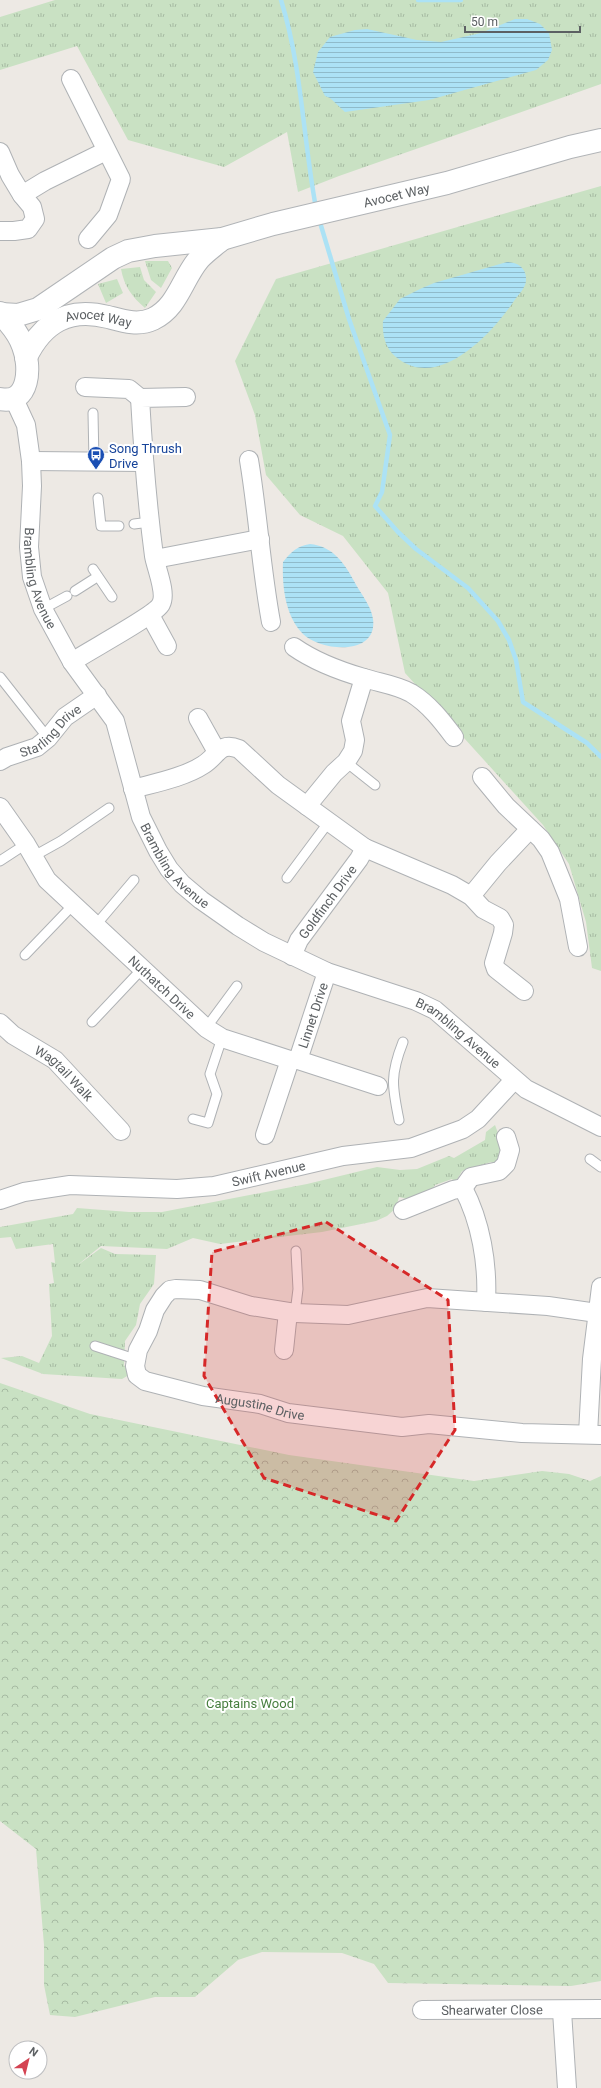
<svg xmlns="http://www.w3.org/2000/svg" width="601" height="2088" font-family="Roboto,sans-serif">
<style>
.grass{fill:url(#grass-tufts)}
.forest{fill:url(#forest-crowns)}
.water{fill:url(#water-rules)}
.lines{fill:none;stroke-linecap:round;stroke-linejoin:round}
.stream{stroke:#ace2f5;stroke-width:4.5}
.lane-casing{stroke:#afb2b5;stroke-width:11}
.street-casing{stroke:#afb2b5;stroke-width:20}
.secondary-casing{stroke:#b1b4b7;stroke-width:24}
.lane{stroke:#fff;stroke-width:9}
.street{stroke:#fff;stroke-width:18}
.secondary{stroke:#fff;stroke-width:22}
.marked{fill:#d62828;fill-opacity:0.2;stroke:#d62828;stroke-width:3;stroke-dasharray:8 5;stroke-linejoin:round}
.labels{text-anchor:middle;stroke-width:4;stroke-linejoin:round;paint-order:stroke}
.street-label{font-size:13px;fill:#5c6063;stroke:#fff}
.transit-label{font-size:13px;fill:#164399;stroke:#fff;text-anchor:start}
.park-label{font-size:13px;fill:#477f3f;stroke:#fff}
</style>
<defs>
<pattern id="grass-tufts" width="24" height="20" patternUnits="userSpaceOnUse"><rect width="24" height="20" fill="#c9e1c3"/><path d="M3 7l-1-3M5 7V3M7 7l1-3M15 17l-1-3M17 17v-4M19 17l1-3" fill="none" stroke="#a6baa2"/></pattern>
<pattern id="forest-crowns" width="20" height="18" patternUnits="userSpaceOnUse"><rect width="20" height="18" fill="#c9e1c3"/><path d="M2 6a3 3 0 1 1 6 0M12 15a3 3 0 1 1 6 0" fill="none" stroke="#a6baa2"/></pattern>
<pattern id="water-rules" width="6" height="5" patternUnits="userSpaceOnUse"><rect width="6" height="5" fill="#ace2f5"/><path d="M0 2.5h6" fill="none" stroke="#8fbbca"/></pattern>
</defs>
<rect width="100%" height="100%" fill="#ede9e4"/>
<path class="grass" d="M55 0H601V84L339 176 298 192 287 132 224 167 128 140 77 46 0 70V17Z
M601 186V971L592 968 586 922 569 864 543 825 405 673 388 593 343 536 300 515 266 475 255 415 235 361 276 279Z
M145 261H168L172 268 161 288 151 280Z
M140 267 144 280 156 292 145 308C132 297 124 286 121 269Z
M117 279 123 293 106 303 98 284Z
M495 1125 501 1141 503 1159 497 1165 491 1162 462 1171 455 1183 452 1179 435 1185 432 1190 415 1201 399 1197 396 1208 387 1216 376 1221 322 1232 220 1244 193 1238 167 1249 101 1246 75 1267 101 1248 115 1254 156 1255 154 1284 140 1304 136 1325 125 1341 124 1365 129 1375 122 1379 43 1374 1 1358 22 1356 39 1363 52 1336 49 1284 54 1283 51 1262 55 1263 53 1244 16 1249 11 1237 0 1238V1227L73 1214 77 1208 129 1212H162L307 1184 377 1167 400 1170 417 1169 449 1156 454 1158 485 1140 486 1132Z"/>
<path class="forest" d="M0 1383 90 1414 289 1455 474 1481 542 1471 569 1474 590 1481 601 1476V1981L571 1986 388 1983 374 1964 342 1953 262 1952 238 1960 195 1997H155L75 2017 50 2015 44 1985V1945L36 1849 0 1821Z"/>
<path class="water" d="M515 19H527L540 24 549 33 552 50 548 60 536 70 429 100 345 112 330 98 325 96 313 72 318 52 330 37 355 30 367 29 417 40 441 42 481 33Z
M507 262C517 262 527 268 526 280 526 288 518 295 514 301 493 332 441 389 400 360 386 351 382 337 383 321L400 299 420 289 434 283Z
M310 544C332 546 344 562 354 581 360 593 371 605 373 619 378 656 322 652 303 634 285 616 282 586 283 562 291 552 297 546 310 544Z"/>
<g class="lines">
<path class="stream" d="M281 0C302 67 303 139 316 208
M418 0H461
M319 219 349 319 390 435 382 492 375 506 398 532 416 549 468 588 498 621 509 640 516 660 523 702 587 743 601 757"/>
<defs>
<path id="lane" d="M93 413 94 462
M98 498 101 526H119
M134 524 150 522
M93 569 112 597
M75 591 97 577
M43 609 67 596
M0 677 48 738
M346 762 375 785
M34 856 61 841 109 808
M0 861 26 844
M287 878 328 823
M95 926 134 880
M25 955 73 905
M92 1022 142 969
M206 1028 237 986
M193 1119 208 1123 217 1094 210 1074 222 1038
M399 1120C392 1086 390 1075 403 1042
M590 1159 601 1167
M295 1313 298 1289 296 1251
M95 1346 135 1359"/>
<g id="street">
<path d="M71 79 121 179 108 215 88 239"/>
<path d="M0 152 10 175 22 195 45 181 106 151"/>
<path d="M0 231H14L28 229 35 219 32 207 22 195"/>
<path d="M85 387 129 389 140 398"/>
<path id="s1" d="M14 399 26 425 31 461 32 486 29 547 32 577 43 609 72 662 115 721 141 817 158 851 169 869 182 884 201 900 238 926 264 942 327 972 416 1001 435 1010 526 1089 601 1127"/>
<path d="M249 460C258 514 261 568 271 622"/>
<path d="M31 461 143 462"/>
<path d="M155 559 260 539"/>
<path d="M150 615 167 646"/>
<path d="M294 647C314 661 340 671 364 678 380 683 397 685 411 693 429 704 442 721 454 737"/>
<path d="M72 662C88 651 156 615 161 604 167 593 156 568 154 556 147 503 143 451 140 398L186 397"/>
<path d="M198 718 217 752"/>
<path id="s2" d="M0 761 7 757 37 747 48 738 65 717 97 695"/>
<path d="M482 777 506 806 541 839 550 852 569 899 578 947"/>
<path d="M133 789C155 783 185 777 203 765 218 756 219 741 239 749L278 785 365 848 452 885 471 896 483 909 500 918 504 925 503 933 494 963 496 969 524 991"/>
<path d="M307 806 334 773 346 762 353 751 355 740 351 721 364 678"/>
<path id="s3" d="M0 807 26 844 47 880 206 1028 222 1038 290 1060H298L378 1086"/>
<path d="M471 896 498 863 530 829"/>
<path id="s4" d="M292 956 299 940 359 859 365 848"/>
<path id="s5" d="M0 1023 13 1035 55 1060 121 1131"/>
<path id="s6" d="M298 1060 327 972"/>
<path d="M265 1135 290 1060"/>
<path d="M463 1188C481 1222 488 1264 486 1302"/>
<path id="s7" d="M0 1200 24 1192 70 1185 177 1189 214 1186 343 1156 411 1148 463 1129 478 1119 514 1080"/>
<path d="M403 1210 453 1190 463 1188 471 1177 499 1171 506 1164 510 1150 506 1137"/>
<path id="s8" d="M597 1313 548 1306 427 1298 348 1315 295 1313 251 1306 200 1290 176 1289 170 1290 164 1296 155 1310 148 1331 138 1350 135 1366 137 1375 145 1381 203 1396 260 1404 288 1413 402 1427 429 1424 522 1433 601 1435"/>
<path d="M284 1350 288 1312"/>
<path d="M588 1434 592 1359 601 1287"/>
<path id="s9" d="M422 2010 601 2009"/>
<path d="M562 2011 567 2088"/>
</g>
<g id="secondary">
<path d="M0 313C9 322 19 334 23 346 31 366 30 405 0 399"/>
<path id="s10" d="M1 314 18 315 38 309 113 258 128 251 155 246 222 239 273 224 447 183 570 147 601 140"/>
<path id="s11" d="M26 357C43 322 69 307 108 317 123 321 138 326 153 319 178 307 182 279 199 259 205 252 214 246 222 239"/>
</g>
</defs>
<use href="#lane" class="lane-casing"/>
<use href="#street" class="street-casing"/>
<use href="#secondary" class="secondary-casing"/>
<use href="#lane" class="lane"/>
<use href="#street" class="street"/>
<use href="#secondary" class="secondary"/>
</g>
<path class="marked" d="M326 1222 448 1300 455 1430 396 1521 264 1478 204 1376 212 1252Z"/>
<defs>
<symbol id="bus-pin" viewBox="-11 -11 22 30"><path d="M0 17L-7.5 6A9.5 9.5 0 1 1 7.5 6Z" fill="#1a4fb4" stroke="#fff"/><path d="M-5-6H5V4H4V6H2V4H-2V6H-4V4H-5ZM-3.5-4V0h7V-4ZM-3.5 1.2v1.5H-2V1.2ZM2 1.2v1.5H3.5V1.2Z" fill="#fff"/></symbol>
</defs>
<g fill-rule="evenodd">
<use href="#bus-pin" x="86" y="445" width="20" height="27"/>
</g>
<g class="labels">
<g class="street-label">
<text dy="5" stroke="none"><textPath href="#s10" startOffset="420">Avocet Way</textPath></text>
<text dy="5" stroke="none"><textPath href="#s11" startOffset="91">Avocet Way</textPath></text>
<text dy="5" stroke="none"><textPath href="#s1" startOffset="184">Brambling Avenue</textPath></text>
<text dy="5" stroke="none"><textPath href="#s2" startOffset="60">Starling Drive</textPath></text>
<text dy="5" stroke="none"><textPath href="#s1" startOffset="508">Brambling Avenue</textPath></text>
<text dy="5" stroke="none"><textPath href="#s4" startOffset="65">Goldfinch Drive</textPath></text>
<text dy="5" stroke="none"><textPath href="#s3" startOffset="244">Nuthatch Drive</textPath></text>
<text dy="5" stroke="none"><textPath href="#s6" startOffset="47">Linnet Drive</textPath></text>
<text dy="5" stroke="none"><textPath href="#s1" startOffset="844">Brambling Avenue</textPath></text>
<text dy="5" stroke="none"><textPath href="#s5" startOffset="82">Wagtail Walk</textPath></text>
<text dy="5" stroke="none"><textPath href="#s7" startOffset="272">Swift Avenue</textPath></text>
<text dy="5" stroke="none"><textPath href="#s8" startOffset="655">Augustine Drive</textPath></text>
<text dy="5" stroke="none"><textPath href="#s9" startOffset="70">Shearwater Close</textPath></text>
</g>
<g class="transit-label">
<text x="109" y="453">Song Thrush<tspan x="109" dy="15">Drive</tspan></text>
</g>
<g class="park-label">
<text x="250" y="1708">Captains Wood</text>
</g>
</g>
<g transform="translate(28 2060) rotate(35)"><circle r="19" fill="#ffffff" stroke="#bebfc1"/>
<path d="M0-3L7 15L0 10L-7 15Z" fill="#d44352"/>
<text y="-6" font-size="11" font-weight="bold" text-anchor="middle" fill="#5c6063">N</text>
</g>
<path d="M465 26v6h115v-6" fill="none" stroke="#5c6063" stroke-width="2"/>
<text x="471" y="26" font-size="12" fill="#5c6063" stroke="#ffffff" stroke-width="3" paint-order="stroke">50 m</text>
</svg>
